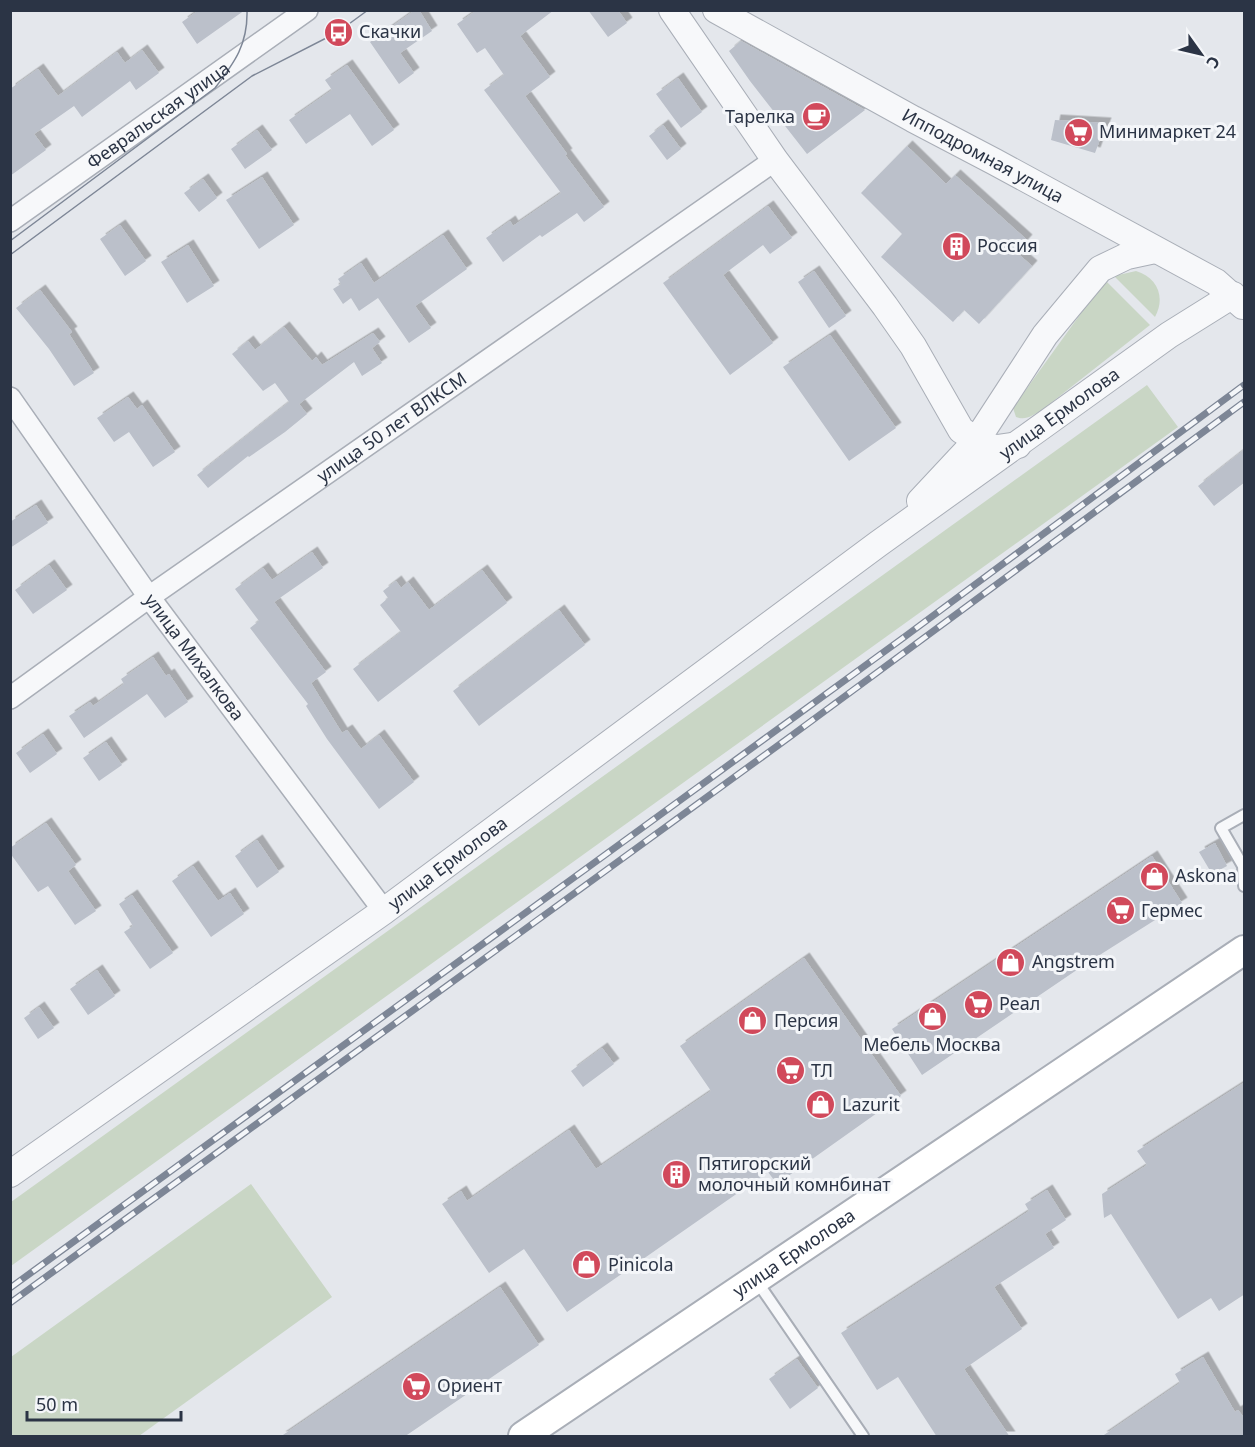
<svg xmlns="http://www.w3.org/2000/svg" width="1255" height="1447" font-family="'Noto Sans',sans-serif">
<style>
.green{fill:#c9d6c5}
.building{fill:#bbc0ca;filter:url(#shadow)}
.lines{fill:none;stroke-linecap:round;stroke-linejoin:round}
.service-casing{stroke:#a9aeb7;stroke-width:14}
.minor-casing{stroke:#a9aeb7;stroke-width:24}
.tertiary-casing{stroke:#a9aeb7;stroke-width:28}
.secondary-casing{stroke:#a9aeb7;stroke-width:32}
.service{stroke:#f7f8fa;stroke-width:10}
.minor{stroke:#f7f8fa;stroke-width:21}
.tertiary{stroke:#f7f8fa;stroke-width:26}
.secondary{stroke:#fff;stroke-width:28}
.tram{stroke:#7d8696;stroke-width:1.5}
.rail-casing{stroke:#7d8696;stroke-width:7}
.rail{stroke:#f4f6f9;stroke-width:4.5;stroke-dasharray:14;stroke-linecap:butt}
.labels{text-anchor:middle;stroke-width:6;stroke-linejoin:round;paint-order:stroke}
.poi-label{font-size:18px;fill:#2b3445;stroke:#f4f6f9;text-anchor:start}
.street-label{font-size:18px;fill:#2b3445;stroke:#f4f6f9}
</style>
<defs>
<filter id="shadow"><feDropShadow dx="5.5" dy="-5.5" stdDeviation="0" flood-color="#0004"/></filter>
</defs>
<rect width="100%" height="100%" fill="#e4e7ec"/>
<path class="green" d="M1136 271C1157 277 1166 297 1155 317L1114 276Z
M1107 282 1150 325 1042 410C1033 415 1026 421 1016 417L1013 408 1017 402 1097 291Z
M1147 385 1178 427 11 1266V1202Z
M251 1184 332 1297 139 1436H11V1357Z"/>
<path class="building" d="M199 10H245L197 44 182 22Z
M415 10H419L432 31 400 53 414 73 399 84 370 42Z
M477 10H554L520 36 550 77 525 96 567 154 565 155 604 207 584 222 577 213 542 237 540 235 503 262 486 238 510 221 513 226 561 193 484 90 504 75 485 48 477 53 457 24Z
M588 10H618L627 23 608 37Z
M741 41 865 110 807 154 750 81 729 51Z
M142 50 159 73 136 90 130 81 82 117 74 106 34 134 46 150 10 176V89L38 69 58 96 117 52 125 63Z
M347 65 394 130 372 146 350 114 306 144 289 120 332 90 325 80Z
M678 78 702 112 681 128 656 94Z
M1055 120 1106 123 1095 153 1051 140Z
M663 125 681 149 667 160 649 136Z
M257 130 272 150 245 169 231 149Z
M907 146 946 184 955 175 1027 240 1016 252 1032 266 979 324 964 310 953 322 881 257 902 234 861 193Z
M262 177 294 225 259 249 226 200Z
M203 179 217 198 199 212 184 193Z
M768 206 792 238 770 254 763 245 723 275 773 343 730 375 663 283Z
M120 225 146 261 125 276 100 239Z
M443 235 467 269 415 306 431 328 409 343 378 298 359 311 351 298 343 304 333 289 341 284 338 279 361 263 374 283Z
M188 245 214 286 187 303 161 262Z
M814 271 846 316 829 328 798 282Z
M40 290 72 332 69 334 94 373 74 386 49 349 16 308Z
M284 327 312 361 316 357 322 365 373 333 380 342 372 348 382 363 362 376 354 362 299 404 307 414 285 432 249 457 248 456 208 488 197 475 289 402 275 383 263 391 232 354 248 341 255 350Z
M830 335 896 428 849 461 783 367Z
M128 397 137 409 142 405 175 452 153 467 129 432 114 442 97 418Z
M1245 449V482L1214 506 1198 486Z
M36 505 48 523 10 548V522Z
M312 552 323 568 274 602 326 672 311 683 342 733 347 730 361 749 379 735 414 782 379 809 327 739 306 706 308 704 250 628 259 621 235 589 263 568 272 580Z
M49 565 67 590 33 614 15 590Z
M482 570 507 603 378 702 353 669 401 632 380 605 388 598 383 591 396 581 401 588 408 582 429 610Z
M559 610 585 645 479 726 453 691Z
M153 657 166 676 169 674 188 702 165 718 147 694 84 738 69 716 90 702 93 706 124 684 121 679Z
M43 734 57 754 30 773 16 753Z
M106 742 122 765 99 781 83 758Z
M46 823 76 865 68 871 96 911 75 925 48 886 38 892 10 853V848Z
M257 840 279 872 257 888 235 856Z
M1215 843 1227 866 1212 874 1199 852Z
M1152 856 1182 903 1087 963 922 1075 892 1029Z
M193 866 218 901 230 893 244 914 211 937 172 881Z
M132 895 173 953 150 969 124 932 133 926 119 904Z
M804 958 901 1096 777 1184 768 1172 567 1312 524 1249 489 1273 442 1204 461 1191 467 1201 569 1130 596 1169 711 1091 680 1046Z
M97 970 115 996 88 1015 70 989Z
M39 1007 54 1028 38 1039 24 1018Z
M602 1048 614 1064 583 1087 571 1071Z
M1245 1082V1294L1219 1311 1211 1298 1178 1319 1111 1214 1104 1218 1102 1194 1147 1165 1137 1151Z
M1047 1190 1066 1220 1045 1234 1054 1248 994 1287 1022 1329 964 1369 1010 1437H937L898 1377 877 1390 841 1333 1029 1211 1025 1204Z
M500 1287 539 1345 404 1437H280Z
M1203 1357 1235 1412 1238 1410 1245 1419V1437H1101L1180 1383 1175 1374Z
M797 1359 818 1388 790 1409 769 1379Z"/>
<g class="lines">
<defs>
<path id="service" d="M1244 815 1221 828 1243 866 1244 886
M756 1280 863 1436"/>
<g id="minor">
<path id="s1" d="M10 221 307 10"/>
<path id="s2" d="M10 398 149 597 384 911"/>
<path id="s3" d="M10 698 149 597 775 160"/>
</g>
<g id="tertiary">
<path d="M672 10 775 160 885 306 913 346 961 430 987 447 997 448 1018 445"/>
<path id="s4" d="M716 10 913 119 995 162 1216 282 1243 306"/>
<path d="M920 501 976 441 1045 335 1100 269 1127 256 1155 250"/>
<path id="s5" d="M10 1174 384 911 878 544 1169 335 1233 295"/>
</g>
<g id="secondary">
<path id="s6" d="M523 1436 1244 950"/>
</g>
</defs>
<use href="#service" class="service-casing"/>
<use href="#minor" class="minor-casing"/>
<use href="#tertiary" class="tertiary-casing"/>
<use href="#secondary" class="secondary-casing"/>
<use href="#service" class="service"/>
<use href="#minor" class="minor"/>
<use href="#tertiary" class="tertiary"/>
<use href="#secondary" class="secondary"/>
<path class="tram" d="M10 241 215 88C235 62 248 44 247 10
M10 255 252 76 338 32 368 10"/>
<defs>
<path id="rail" d="M10 1288 903 638 1244 385
M10 1303 791 736 1244 402"/>
</defs>
<use href="#rail" class="rail-casing"/>
<use href="#rail" class="rail"/>
</g>
<defs>
<symbol id="bus-disc" viewBox="-11 -11 22 22"><circle r="9.5" fill="#d1495b" stroke="#f4f6f9"/><path d="M-5-6H5V4H4V6H2V4H-2V6H-4V4H-5ZM-3.5-4V0h7V-4ZM-3.5 1.2v1.5H-2V1.2ZM2 1.2v1.5H3.5V1.2Z" fill="#fff"/></symbol>
<symbol id="cafe-disc" viewBox="-11 -11 22 22"><circle r="9.5" fill="#d1495b" stroke="#f4f6f9"/><path d="M-5.5-4.5H6V0H3Q3 3.5 0 3.5H-2.5Q-5.5 3.5-5.5 0ZM3-3.2v2h1.7v-2ZM-6 4.5H4V6H-6Z" fill="#fff"/></symbol>
<symbol id="supermarket-disc" viewBox="-11 -11 22 22"><circle r="9.5" fill="#d1495b" stroke="#f4f6f9"/><path d="M-6-5.5h2.5l.6 2H6L4.5 2H-2.5L-4.4-4H-6ZM-1.5 3.2a1.3 1.3 0 1 0 .1 0ZM3 3.2a1.3 1.3 0 1 0 .1 0Z" fill="#fff"/></symbol>
<symbol id="building-disc" viewBox="-11 -11 22 22"><circle r="9.5" fill="#d1495b" stroke="#f4f6f9"/><path d="M-4-6H4V6H1V3H-1V6H-4ZM-2.5-4.3h1.7v1.8h-1.7ZM.8-4.3h1.7v1.8H.8ZM-2.5-1h1.7V.8h-1.7ZM.8-1h1.7V.8H.8Z" fill="#fff"/></symbol>
<symbol id="shop-disc" viewBox="-11 -11 22 22"><circle r="9.5" fill="#d1495b" stroke="#f4f6f9"/><path d="M-5-2.5h2.3a2.7 3.5 0 0 1 5.4 0H5L5.5 6h-11ZM-1.5-2.5h3a1.5 2.3 0 0 0-3 0Z" fill="#fff"/></symbol>
</defs>
<g fill-rule="evenodd">
<use href="#bus-disc" x="322" y="16" width="33" height="33"/>
<use href="#cafe-disc" x="800" y="100" width="33" height="33"/>
<use href="#supermarket-disc" x="1062" y="116" width="33" height="33"/>
<use href="#building-disc" x="940" y="230" width="33" height="33"/>
<use href="#shop-disc" x="1138" y="860" width="33" height="33"/>
<use href="#supermarket-disc" x="1104" y="894" width="33" height="33"/>
<use href="#shop-disc" x="994" y="946" width="33" height="33"/>
<use href="#supermarket-disc" x="962" y="988" width="33" height="33"/>
<use href="#shop-disc" x="916" y="1000" width="33" height="33"/>
<use href="#shop-disc" x="736" y="1004" width="33" height="33"/>
<use href="#supermarket-disc" x="774" y="1054" width="33" height="33"/>
<use href="#shop-disc" x="804" y="1088" width="33" height="33"/>
<use href="#building-disc" x="660" y="1158" width="33" height="33"/>
<use href="#shop-disc" x="570" y="1248" width="33" height="33"/>
<use href="#supermarket-disc" x="400" y="1370" width="33" height="33"/>
</g>
<g class="labels">
<g class="poi-label">
<text x="359" y="38">Скачки</text>
<text x="795" y="123" text-anchor="end">Тарелка</text>
<text x="1099" y="138">Минимаркет 24</text>
<text x="977" y="252">Россия</text>
<text x="1175" y="882">Askona</text>
<text x="1141" y="917">Гермес</text>
<text x="1032" y="968">Angstrem</text>
<text x="999" y="1010">Реал</text>
<text x="774" y="1027">Персия</text>
<text x="932" y="1051" text-anchor="middle">Мебель Москва</text>
<text x="811" y="1077">ТЛ</text>
<text x="842" y="1111">Lazurit</text>
<text x="698" y="1170">Пятигорский<tspan x="698" dy="21">молочный комнбинат</tspan></text>
<text x="608" y="1271">Pinicola</text>
<text x="437" y="1392">Ориент</text>
</g>
<g class="street-label">
<text dy="6" stroke="none"><textPath href="#s1" startOffset="182">Февральская улица</textPath></text>
<text dy="6" stroke="none"><textPath href="#s4" startOffset="304">Ипподромная улица</textPath></text>
<text dy="6" stroke="none"><textPath href="#s5" startOffset="1296">улица Ермолова</textPath></text>
<text dy="6" stroke="none"><textPath href="#s3" startOffset="468">улица 50 лет ВЛКСМ</textPath></text>
<text dy="6" stroke="none"><textPath href="#s2" startOffset="318">улица Михалкова</textPath></text>
<text dy="6" stroke="none"><textPath href="#s5" startOffset="537">улица Ермолова</textPath></text>
<text dy="6" stroke="none"><textPath href="#s6" startOffset="327">улица Ермолова</textPath></text>
</g>
</g>
<rect width="1255" height="1447" fill="none" stroke="#2b3445" stroke-width="24"/>
<g transform="translate(1201 54) rotate(124)" stroke="#f4f6f9" stroke-width="4.5" paint-order="stroke">
<path d="M0-4.5L10 22L0 15L-10 22Z" fill="#2b3445"/>
<text y="-9" font-size="16" font-weight="bold" text-anchor="middle" fill="#2b3445">С</text>
</g>
<path d="M27 1411v9h154v-9" fill="none" stroke="#2b3445" stroke-width="3"/>
<text x="36" y="1411" font-size="18" fill="#2b3445" stroke="#f4f6f9" stroke-width="4.5" paint-order="stroke">50 m</text>
</svg>
